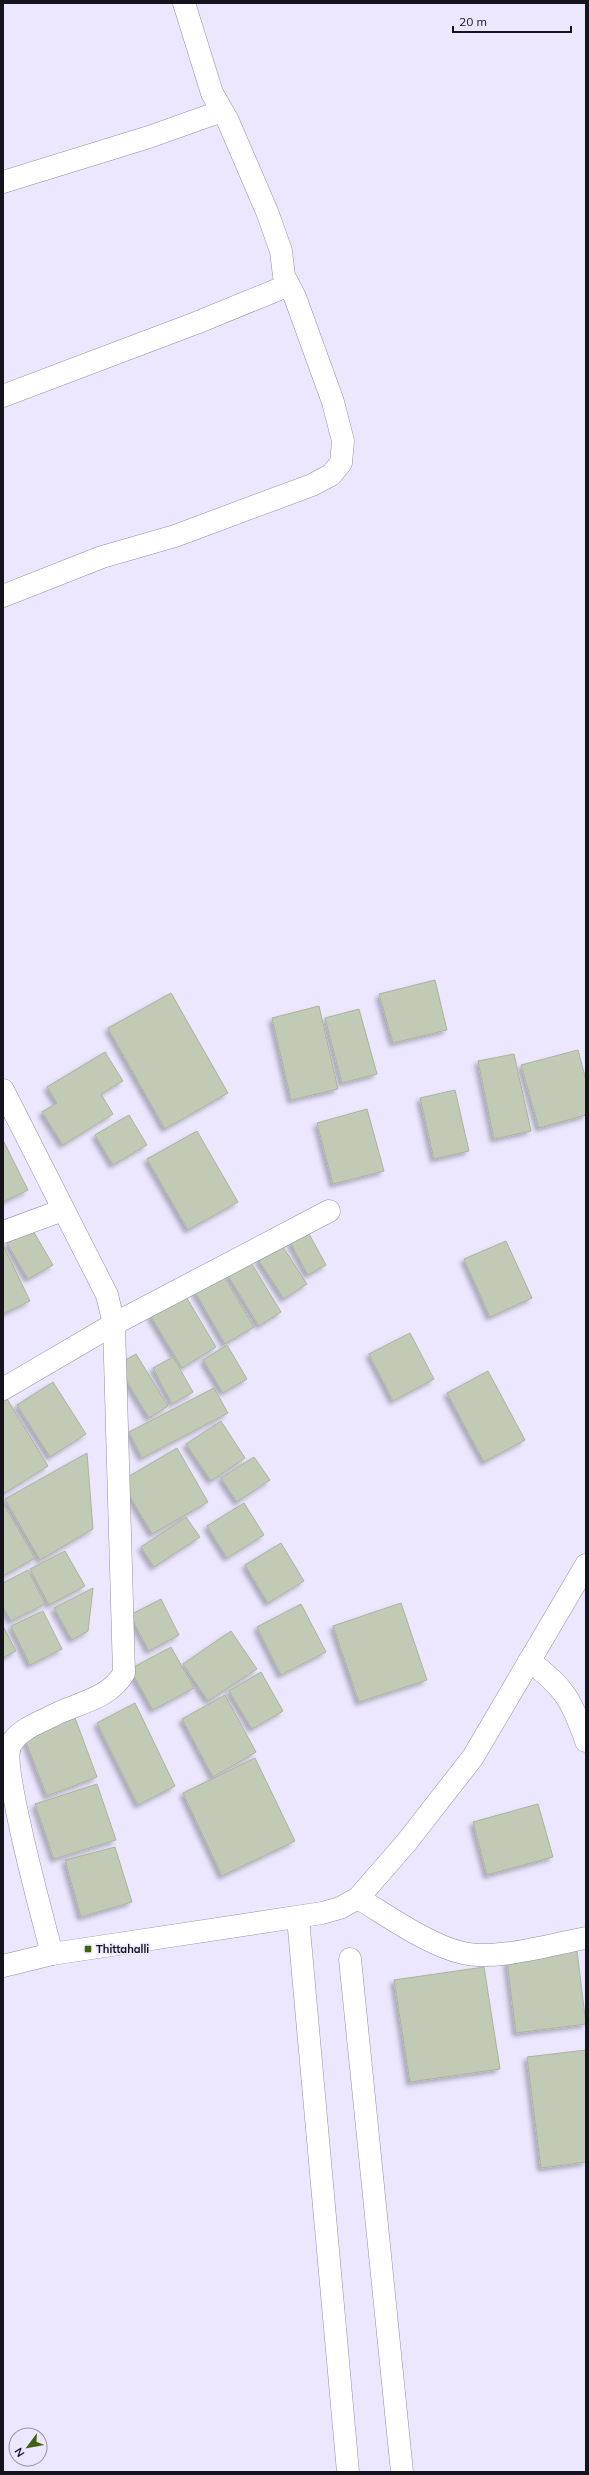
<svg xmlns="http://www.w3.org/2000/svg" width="589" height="2475" font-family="Mulish,sans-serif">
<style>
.building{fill:#c0cab4;stroke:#aab49e;filter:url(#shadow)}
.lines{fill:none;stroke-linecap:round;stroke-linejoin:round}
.minor-casing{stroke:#948fa4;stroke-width:23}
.tertiary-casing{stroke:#948fa4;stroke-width:23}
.minor{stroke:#fff;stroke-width:22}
.tertiary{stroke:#fff;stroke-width:22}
.poi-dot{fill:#446113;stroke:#ece7ff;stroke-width:1.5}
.labels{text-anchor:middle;stroke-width:3;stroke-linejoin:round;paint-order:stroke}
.poi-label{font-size:11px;font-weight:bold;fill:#15131b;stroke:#ece7ff;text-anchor:start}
</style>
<defs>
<filter id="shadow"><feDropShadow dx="-3.5" dy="3.5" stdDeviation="2" flood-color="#0004"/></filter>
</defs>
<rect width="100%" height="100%" fill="#ece7ff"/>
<path class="building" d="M435 980 447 1030 393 1043 379 994Z
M171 993 228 1093 165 1129 108 1028Z
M319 1006 338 1089 291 1100 272 1018Z
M359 1009 377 1074 342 1083 325 1018Z
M578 1050 586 1080V1115L539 1128 521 1065Z
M105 1052 123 1081 101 1094 113 1114 63 1145 42 1112 57 1103 47 1087Z
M514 1054 531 1131 494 1139 478 1061Z
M455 1090 469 1151 434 1159 420 1098Z
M367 1109 384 1171 333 1184 317 1123Z
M129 1115 147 1145 113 1165 95 1135Z
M197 1131 238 1202 188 1230 147 1159Z
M3 1140 28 1190 3 1202Z
M32 1229 53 1265 28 1279 7 1243Z
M308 1232 326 1265 308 1275 290 1242Z
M506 1241 532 1298 490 1317 464 1259Z
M281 1244 307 1284 284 1299 258 1259Z
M3 1245 30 1301 3 1314Z
M250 1261 281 1312 259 1326 227 1274Z
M222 1273 254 1327 225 1344 194 1290Z
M185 1295 216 1347 182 1368 150 1315Z
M410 1333 434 1379 393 1401 369 1354Z
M227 1345 247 1379 223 1393 203 1360Z
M136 1354 168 1406 149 1418 117 1365Z
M173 1357 193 1392 172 1404 153 1368Z
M488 1371 525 1440 484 1462 447 1393Z
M53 1382 86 1434 50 1457 17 1405Z
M214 1388 228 1413 142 1458 129 1432Z
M4 1394 48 1466 3 1494V1394Z
M221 1421 245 1458 211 1481 186 1444Z
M177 1448 208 1502 152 1534 121 1481Z
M87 1453 93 1529 40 1560 5 1499Z
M254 1457 270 1480 237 1502 221 1478Z
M244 1503 264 1535 227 1558 207 1526Z
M4 1505 35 1558 3 1576V1506Z
M186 1517 200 1537 154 1567 141 1547Z
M281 1543 304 1581 268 1603 245 1565Z
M65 1551 85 1586 49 1605 30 1569Z
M28 1570 45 1604 11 1621 3 1607V1583Z
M93 1588 88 1631 72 1640 54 1608Z
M161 1599 179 1635 149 1651 130 1615Z
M401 1603 427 1680 359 1702 333 1626Z
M301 1604 326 1652 281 1675 257 1627Z
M43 1611 62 1649 30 1665 11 1626Z
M3 1626 16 1651 3 1658Z
M231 1631 257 1669 208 1701 183 1664Z
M171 1647 194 1688 153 1710 130 1669Z
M261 1672 283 1711 252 1729 229 1691Z
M225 1695 256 1752 213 1777 182 1719Z
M135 1703 175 1786 138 1805 97 1723Z
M75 1718 97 1777 47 1796 24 1737Z
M255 1758 295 1841 222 1876 183 1793Z
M97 1784 116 1840 54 1859 35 1804Z
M538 1804 553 1857 487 1875 473 1822Z
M115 1847 132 1902 81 1917 65 1860Z
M577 1951 586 2024 516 2033 507 1961Z
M484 1967 500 2069 410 2082 394 1980Z
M586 2050V2162L541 2168 527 2057Z"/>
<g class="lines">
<defs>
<path id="minor" d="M3 182 149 137 222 111
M3 396 196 323 289 285
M3 596 102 557 175 536 312 485 331 475 341 463 343 441 333 402 295 297 284 276 281 251 268 214 228 121 212 93 184 3
M3 1090 107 1295 114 1324 124 1673C109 1700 75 1703 50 1717 36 1724 19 1730 11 1744 0 1764 44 1923 52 1954
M3 1232 63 1210
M3 1389 114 1324 329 1211
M529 1661C564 1686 572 1701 586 1741
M358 1898C388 1916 430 1946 463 1953 496 1961 552 1944 586 1938
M298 1918 348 2472
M350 1959 402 2472"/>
<path id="tertiary" d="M3 1966 52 1954 322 1913 340 1908 358 1898 406 1843 473 1757 586 1565"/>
</defs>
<use href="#minor" class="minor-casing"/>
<use href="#tertiary" class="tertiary-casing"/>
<use href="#minor" class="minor"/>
<use href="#tertiary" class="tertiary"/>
</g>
<rect class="poi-dot" x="84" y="1945" width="8" height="8" rx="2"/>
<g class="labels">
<g class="poi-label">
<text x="96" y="1953">Thittahalli</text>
</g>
</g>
<rect width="589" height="2475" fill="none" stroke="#15131b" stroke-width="8"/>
<g transform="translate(28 2447) rotate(238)"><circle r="19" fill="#ece7ff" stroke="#9692a4"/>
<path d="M0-3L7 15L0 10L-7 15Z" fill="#446113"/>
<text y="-6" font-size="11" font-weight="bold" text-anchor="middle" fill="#15131b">N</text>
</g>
<path d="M453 26v6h118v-6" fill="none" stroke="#15131b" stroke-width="2"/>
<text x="459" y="26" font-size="12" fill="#15131b" stroke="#ece7ff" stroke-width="3" paint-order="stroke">20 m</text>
</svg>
